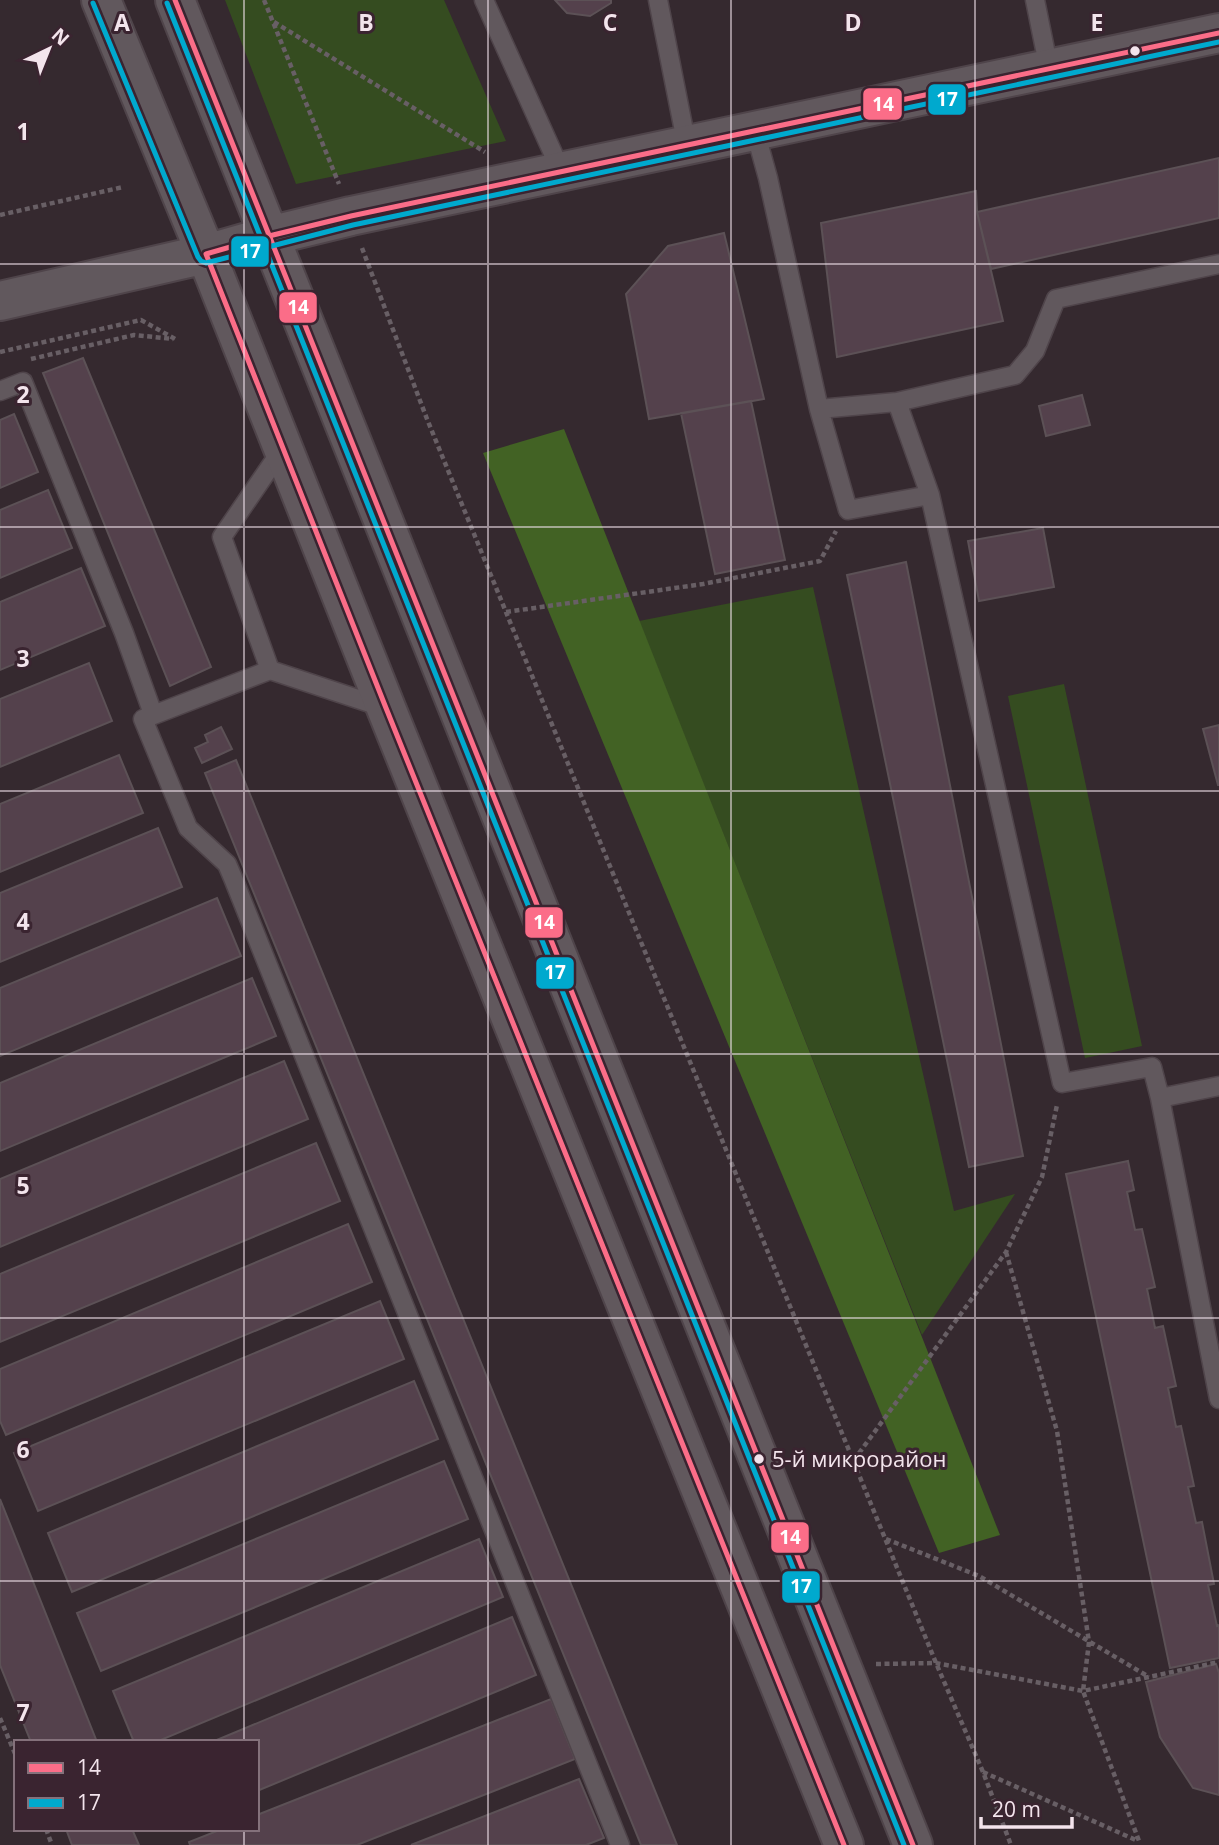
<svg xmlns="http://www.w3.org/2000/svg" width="1219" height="1845" font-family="'Open Sans',sans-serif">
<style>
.green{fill:#354c20}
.forest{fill:#426224}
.building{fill:#54414c;stroke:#5c5156;stroke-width:2}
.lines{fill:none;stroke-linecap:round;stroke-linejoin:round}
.lane-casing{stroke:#4f444a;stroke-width:21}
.secondary-casing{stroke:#4f444a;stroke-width:42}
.path{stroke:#685f65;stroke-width:4.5;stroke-dasharray:5 3.5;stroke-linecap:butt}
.lane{stroke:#61585d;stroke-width:18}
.secondary{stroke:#61585d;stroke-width:38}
.bus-1-casing{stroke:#3a2430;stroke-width:10}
.bus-2-casing{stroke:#3a2430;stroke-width:10}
.bus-1{stroke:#fb6d88;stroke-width:5}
.bus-2{stroke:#00a9ce;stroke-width:5}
.grid{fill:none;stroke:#f3e4ec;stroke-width:2;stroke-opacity:0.55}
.bus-dot{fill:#f3e4ec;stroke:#3a2430;stroke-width:2.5}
.labels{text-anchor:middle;stroke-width:6;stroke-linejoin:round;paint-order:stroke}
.bus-label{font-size:22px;fill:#f3e4ec;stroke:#3a2430;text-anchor:start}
.grid-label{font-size:23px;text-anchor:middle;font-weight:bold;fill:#f3e4ec;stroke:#3a2430;stroke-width:6;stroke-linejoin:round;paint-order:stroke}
.line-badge{stroke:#3a2430;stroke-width:2.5}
.badge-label{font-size:19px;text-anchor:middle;font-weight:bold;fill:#fff}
</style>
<rect width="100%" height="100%" fill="#35292f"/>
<path class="green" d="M225 0H444L506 141 296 184Z
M813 587 954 1211 1015 1194 922 1335 639 621Z
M1064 684 1142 1046 1085 1058 1008 696Z"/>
<path class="forest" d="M564 429 1000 1535 939 1553 483 453Z"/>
<path class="building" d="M555 0H611V3L590 16 567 13Z
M1219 158V218L991 269 977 212Z
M976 191 977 212 1003 321 837 357 821 223Z
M724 233 764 399 649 419 626 294 668 246Z
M83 358 211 667 170 686 43 373Z
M1082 395 1090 425 1046 436 1039 406Z
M751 401 785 560 715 574 681 413Z
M14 414 38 472 0 488V420Z
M48 490 72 548 0 578V510Z
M1043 528 1054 587 979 601 968 541Z
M906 562 1023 1156 969 1167 847 575Z
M81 568 105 626 0 670V602Z
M89 663 112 721 0 767V699Z
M1219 725V785H1218L1203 729Z
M221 727 232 749 202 763 195 748 208 742 205 735Z
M119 755 143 813 0 872V804Z
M236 760 677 1845H641L205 773Z
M158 828 182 887 0 962V893Z
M217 898 241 956 0 1056V988Z
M252 978 276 1036 0 1151V1083Z
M284 1061 308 1119 0 1247V1179Z
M316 1143 340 1201 0 1342V1274Z
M1128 1161 1134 1190 1127 1192 1135 1230 1142 1229 1155 1287 1147 1289 1155 1328 1163 1326 1176 1386 1168 1388 1176 1427 1181 1426 1194 1486 1188 1487 1196 1523 1202 1522 1214 1584 1208 1585 1217 1626 1219 1625V1658L1170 1668 1066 1174Z
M348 1224 372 1282 6 1435 0 1421V1369Z
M380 1301 404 1359 38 1511 14 1453Z
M414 1381 438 1439 72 1592 48 1533Z
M444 1461 468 1519 101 1671 77 1613Z
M0 1499 97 1742H31L0 1665Z
M479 1539 503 1597 156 1742H134L113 1691Z
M512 1617 536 1675 257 1791V1742H212Z
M1216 1664 1219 1673V1795L1193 1788 1160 1737 1146 1682Z
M551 1699 575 1759 357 1845H190L189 1842 222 1829H257V1815Z
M579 1779 604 1838 586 1845H411Z
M66 1829H132L139 1845H72Z"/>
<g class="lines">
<defs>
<path id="lane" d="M484 0 561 171
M658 0 687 146
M1035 0 1049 69
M755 131 768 178 819 409 848 510 930 495 1062 1083 1152 1067 1160 1098 1219 1399
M0 391 23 382 124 633 153 714
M897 402 930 495
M819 409 897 402 1015 375 1035 351 1056 299 1219 264
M283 448 222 537 270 670 382 707
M270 670 143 719 188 828 227 864 233 878 620 1845
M1160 1098 1219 1086"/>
<path id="secondary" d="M101 0 206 254 386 708 844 1845
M175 0 913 1845
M0 301 206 254 269 236 351 216 1219 33"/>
</defs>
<use href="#lane" class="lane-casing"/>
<use href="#secondary" class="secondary-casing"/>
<path class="path" d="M264 0 339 184
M274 22 485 152
M0 215 123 187
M362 248 427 419 936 1663 983 1772 1011 1845
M0 352 141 320 177 340
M31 359 134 335 173 339
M506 612 703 584 820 561 836 531
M1006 1252 1057 1431 1089 1642 1083 1691 1139 1841
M854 1460 1006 1252 1042 1177 1057 1105
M886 1539 979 1576 1149 1677
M876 1664 936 1663 1083 1691 1219 1662
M0 1718 16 1756
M983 1772 1138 1841
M46 1829 52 1845"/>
<use href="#lane" class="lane"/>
<use href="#secondary" class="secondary"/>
<defs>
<path id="bus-1" d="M175 0 913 1845
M844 1845 386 708 206 254 269 236 351 216 1219 33"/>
<path id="bus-2" d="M93 3 198 257 201 261 206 263 353 225 1219 42
M167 3 904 1845"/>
</defs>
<use href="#bus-1" class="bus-1-casing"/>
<use href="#bus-2" class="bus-2-casing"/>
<use href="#bus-1" class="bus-1"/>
<use href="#bus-2" class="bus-2"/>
</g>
<path class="grid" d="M244 0V1742M488 0V1845M731 0V1845M975 0V1845M0 264H1219M0 527H1219M0 791H1219M0 1054H1219M0 1318H1219M0 1581H1219M244 1829V1845"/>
<g class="bus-dot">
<circle cx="1135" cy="51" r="6"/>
<circle cx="759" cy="1459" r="6"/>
</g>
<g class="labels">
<g class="bus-label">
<text x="772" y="1467">5-й микрорайон</text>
</g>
</g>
<g class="grid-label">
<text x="122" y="31">A</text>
<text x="366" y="31">B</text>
<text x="610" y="31">C</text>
<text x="853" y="31">D</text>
<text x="1097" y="31">E</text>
<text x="23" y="140">1</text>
<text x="23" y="403">2</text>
<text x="23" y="667">3</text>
<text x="23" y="930">4</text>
<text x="23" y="1194">5</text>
<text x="23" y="1458">6</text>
<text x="23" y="1721">7</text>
</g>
<g class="line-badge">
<rect x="927" y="83" width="40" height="33" rx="7" fill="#00a9ce"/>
<rect x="862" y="87" width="41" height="34" rx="7" fill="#fb6d88"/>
<rect x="230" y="235" width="40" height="33" rx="7" fill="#00a9ce"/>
<rect x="278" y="291" width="40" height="33" rx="7" fill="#fb6d88"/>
<rect x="524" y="906" width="40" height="33" rx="7" fill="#fb6d88"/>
<rect x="535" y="956" width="40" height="34" rx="7" fill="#00a9ce"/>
<rect x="770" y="1521" width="40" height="33" rx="7" fill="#fb6d88"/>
<rect x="781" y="1570" width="40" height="34" rx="7" fill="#00a9ce"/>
</g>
<g class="badge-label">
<text x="947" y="106">17</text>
<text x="883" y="111">14</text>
<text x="250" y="258">17</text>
<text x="298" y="314">14</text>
<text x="544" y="929">14</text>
<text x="555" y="979">17</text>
<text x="790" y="1544">14</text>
<text x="801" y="1593">17</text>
</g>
<rect x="14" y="1740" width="245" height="91" fill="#3a2430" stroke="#84717b" stroke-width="2"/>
<rect x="28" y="1763" width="35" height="10" fill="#fb6d88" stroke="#84717b" stroke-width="2"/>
<text x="77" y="1775" font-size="21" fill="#f3e4ec">14</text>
<rect x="28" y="1798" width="35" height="10" fill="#00a9ce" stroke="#84717b" stroke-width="2"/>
<text x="77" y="1810" font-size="21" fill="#f3e4ec">17</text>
<g transform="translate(49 49) rotate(43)" stroke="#3a2430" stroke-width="5" paint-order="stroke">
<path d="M0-5L12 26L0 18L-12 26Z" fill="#f3e4ec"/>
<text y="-10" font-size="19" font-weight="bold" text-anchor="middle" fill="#f3e4ec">N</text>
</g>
<path d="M981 1817v10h91v-10" fill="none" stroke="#f3e4ec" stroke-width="3.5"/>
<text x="992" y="1817" font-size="21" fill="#f3e4ec" stroke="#3a2430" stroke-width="5" paint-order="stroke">20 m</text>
</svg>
